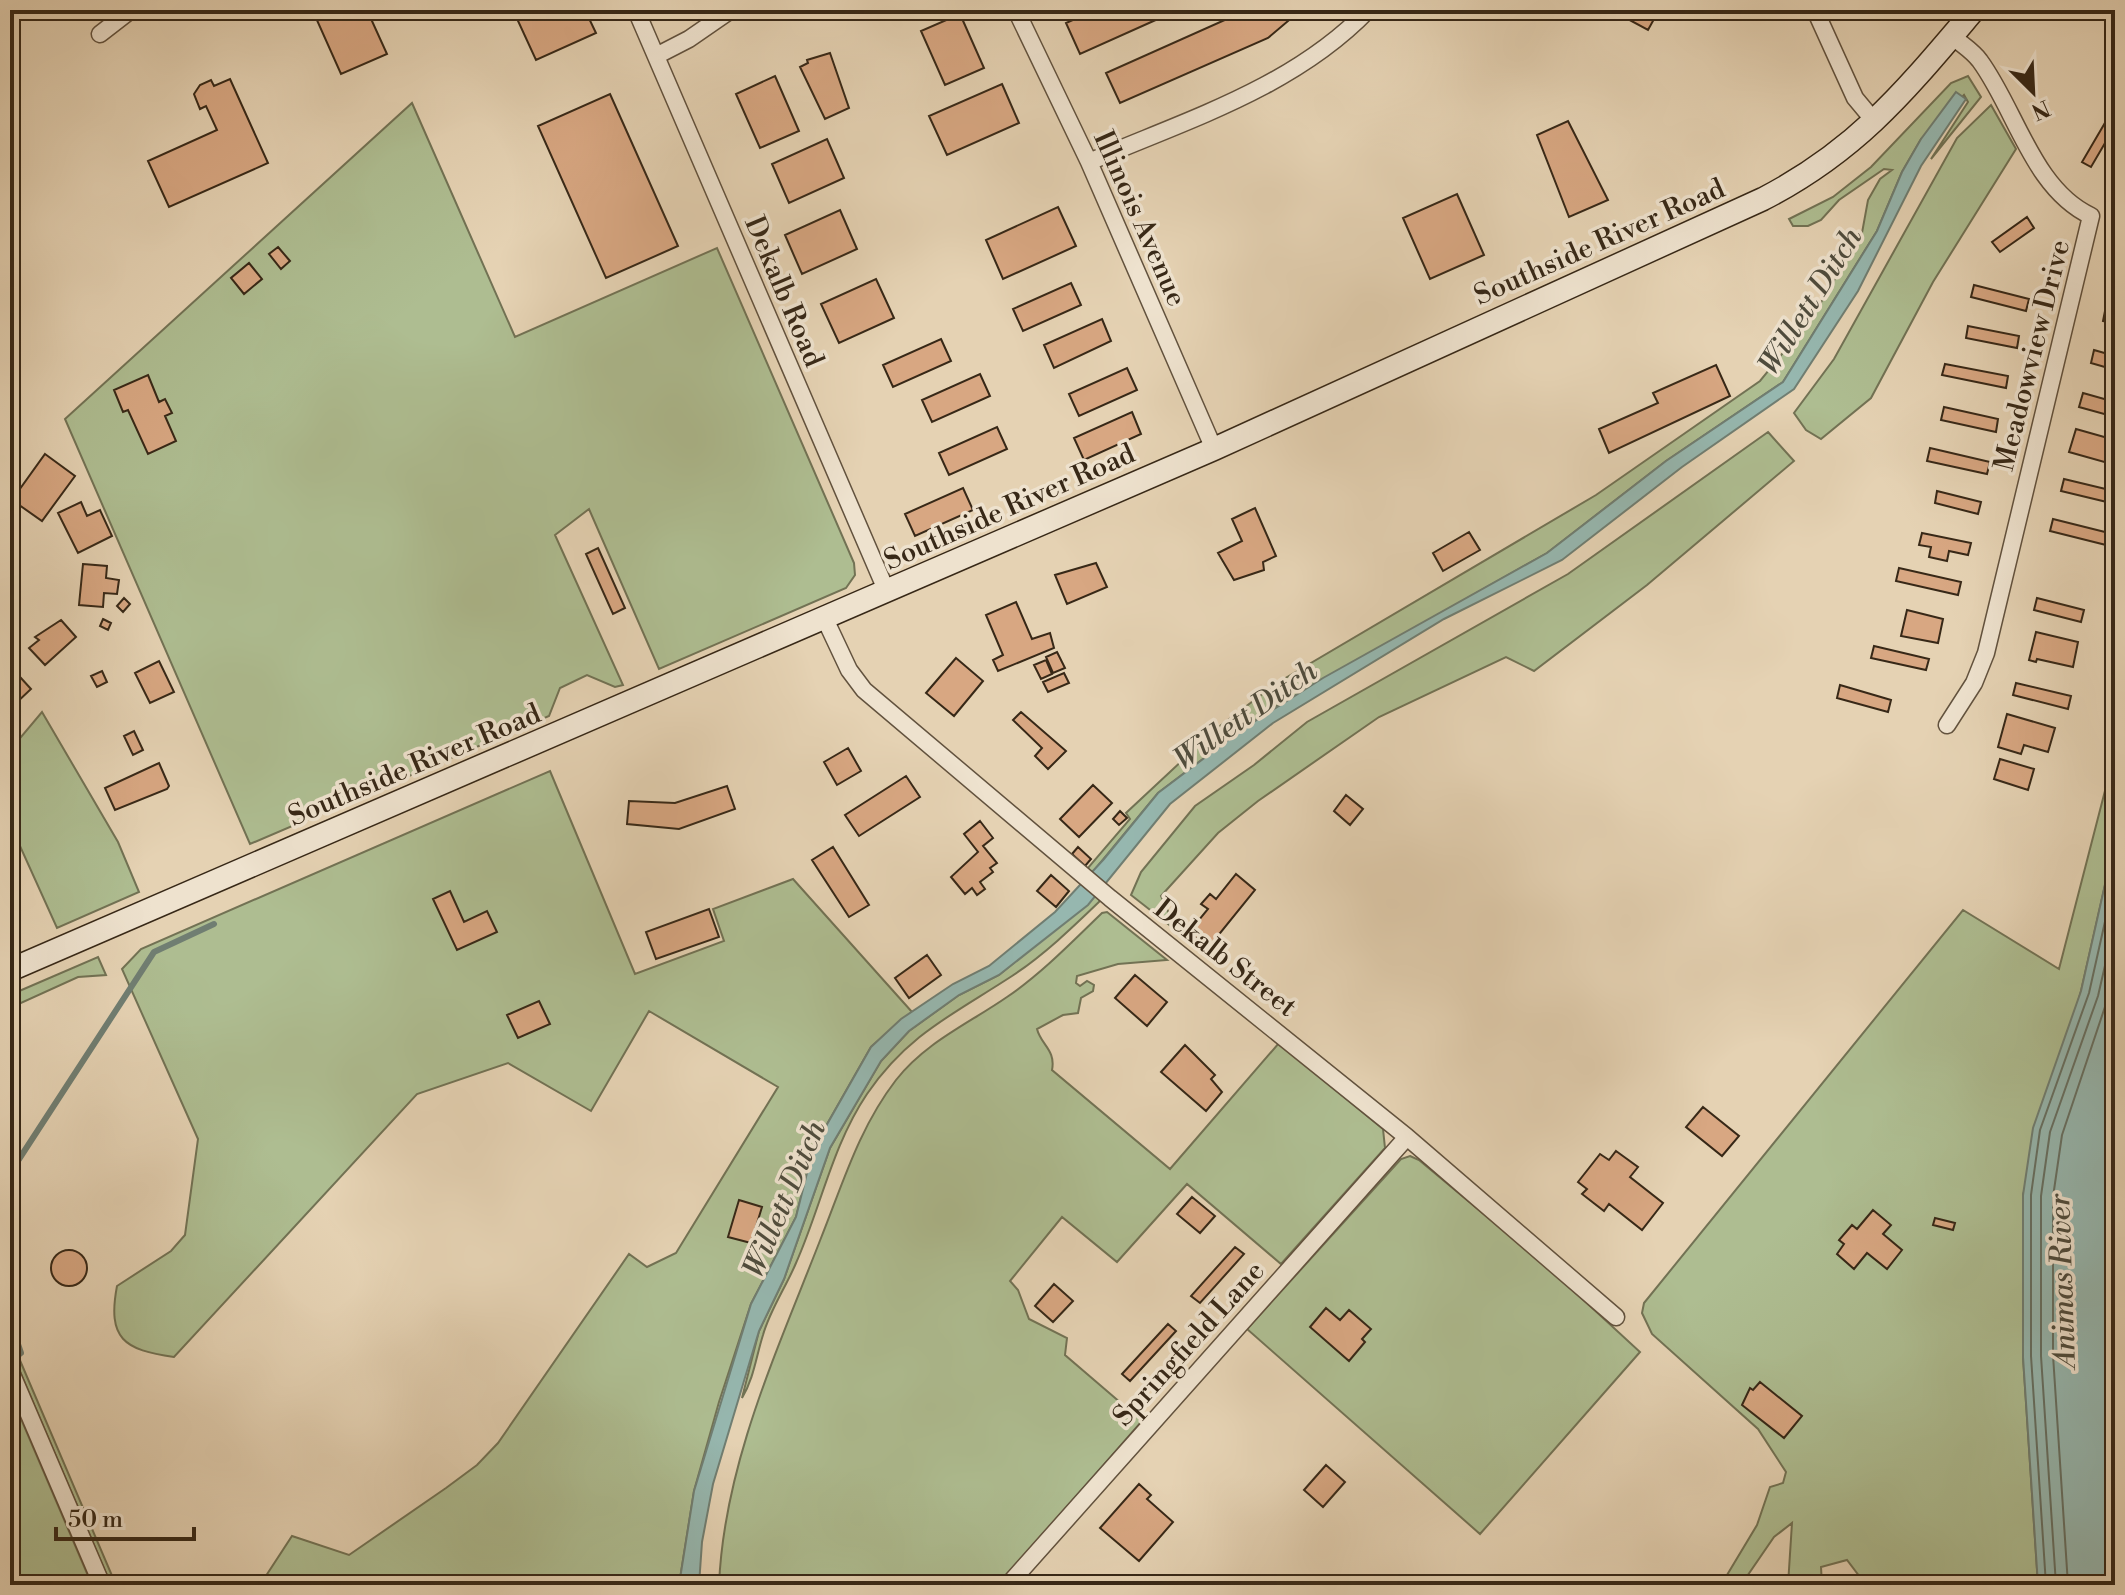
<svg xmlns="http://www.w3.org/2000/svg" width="2125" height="1595" font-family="'Libre Bodoni',serif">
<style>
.green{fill:#aebd91;stroke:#727254;stroke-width:2}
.water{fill:#96b7af;stroke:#707e72;stroke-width:2}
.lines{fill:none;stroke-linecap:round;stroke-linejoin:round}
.shore{stroke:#667063;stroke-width:2}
.stream{stroke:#707e72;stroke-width:6}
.building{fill:#d8a782;stroke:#372817;stroke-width:2}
.minor-casing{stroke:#62523e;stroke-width:19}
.secondary-casing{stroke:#372817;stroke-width:25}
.minor{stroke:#eee2ce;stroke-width:16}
.secondary{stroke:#eee2ce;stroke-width:22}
.labels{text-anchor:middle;stroke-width:7;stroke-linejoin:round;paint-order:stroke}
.street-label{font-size:28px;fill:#372817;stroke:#eee2ce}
.water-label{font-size:30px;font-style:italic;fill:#4f4c3d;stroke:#eee2ce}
</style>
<rect width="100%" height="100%" fill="#e5d2b3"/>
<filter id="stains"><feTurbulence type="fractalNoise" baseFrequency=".0025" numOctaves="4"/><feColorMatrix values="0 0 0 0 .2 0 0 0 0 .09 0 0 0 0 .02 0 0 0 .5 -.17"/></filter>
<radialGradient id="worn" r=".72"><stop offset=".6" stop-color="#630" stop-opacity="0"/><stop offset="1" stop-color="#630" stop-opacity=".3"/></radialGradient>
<path class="green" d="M1968 76 1981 97 1931 159 1968 102 1964 95 1921 139 1902 172 1877 231 1783 382 1666 461 1547 553 1275 707 1244 728 1158 793 1092 873 1087 869 1130 819 1126 813 1216 729 1277 683 1596 495 1760 381 1813 316 1862 233 1868 200 1880 179 1892 170 1884 169 1839 200 1821 220 1808 226H1793L1789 219 1833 197 1871 167 1951 83Z
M412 103 515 337 717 248 854 563 855 575 846 588 659 669 589 509 555 535 623 685 615 687 587 675 560 688 549 716 250 844 65 419Z
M1991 105 2016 149 1933 282 1871 398 1821 439 1806 430 1794 413 1834 359 1957 138Z
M1768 432 1794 461 1647 585 1534 671 1506 657 1379 717 1258 801 1218 833 1161 896 1177 931 1131 895 1141 872 1195 806 1254 765 1307 722 1568 574Z
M42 712 118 842 139 892 57 928 10 824V750Z
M2115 752 2113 850 2081 991 2023 1195V1357L2038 1585H1866L1847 1560 1821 1567 1822 1585H1788L1792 1523 1774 1537 1741 1585H1721L1757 1525 1770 1487 1783 1483 1786 1472 1758 1429 1652 1334 1642 1313 1644 1303 1963 910 2059 969Z
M550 771 635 974 724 941 713 909 793 879 912 1012 871 1047 813 1149 796 1217 751 1304 719 1402 694 1491 679 1585H260L292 1536 349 1555 446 1488 477 1465 498 1443 629 1254 647 1267 676 1253 778 1087 649 1011 591 1111 508 1063 417 1094 174 1357C124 1350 107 1339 117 1286L171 1251 185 1235 198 1139 122 969 141 949Z
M1096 895 1100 901C1073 927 1044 955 1012 976 954 1014 908 1034 867 1094 832 1146 821 1207 796 1263 786 1287 770 1310 763 1335 756 1357 754 1378 742 1398L759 1331 784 1279 830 1148 881 1061 909 1031 959 995 999 975Z
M1107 912 1167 960 1118 964 1077 976 1076 983 1080 986 1087 981 1094 985 1093 991 1081 998 1078 1013 1063 1015 1037 1029C1041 1045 1056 1050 1052 1070L1170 1169 1279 1043 1383 1129 1385 1148 1281 1264 1187 1184 1117 1262 1062 1217 1010 1281 1018 1290 1029 1319 1067 1338 1065 1355 1142 1421 999 1585H719C724 1464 778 1349 821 1238 843 1183 859 1128 896 1080 926 1042 968 1024 1007 997 1041 974 1072 942 1102 913Z
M98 957 106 975 78 977 10 1008V995Z
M1410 1156 1419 1160 1551 1270 1640 1352 1480 1534 1247 1329 1401 1159Z
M10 1337 116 1585H111L10 1348Z
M10 1393 92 1585H10Z"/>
<path class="water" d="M1956 92 1966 99 1921 166 1858 291 1794 389 1682 467 1562 560 1444 619 1273 723 1170 804 1088 905 999 975 959 995 909 1031 881 1061 830 1148 784 1279 759 1331 713 1484 702 1542 699 1585H679L694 1491 751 1304 796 1217 813 1149 871 1047 901 1019 953 984 989 966 1055 912 1104 859 1158 793 1244 728 1323 678 1547 553 1666 461 1783 382 1877 231 1902 172 1921 139Z
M2115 840V1585H2038L2023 1357V1195L2033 1128 2081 991Z"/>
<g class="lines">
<path class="shore" d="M2046 1585 2031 1356V1195L2040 1130 2089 993 2115 877
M2056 1585 2041 1356V1196L2050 1132 2098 996 2115 922
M2068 1585 2053 1355V1197L2062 1135 2115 977"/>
<path class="stream" d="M10 1173 154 952 214 924
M10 1321 21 1353 10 1362"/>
</g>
<path class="building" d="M318 10H367L387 54 341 74 316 18 320 16Z
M513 10H585L596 33 536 60Z
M1095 10H1178L1080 54 1066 23Z
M1247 10H1301L1268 38 1120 103 1106 73Z
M1611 10H1659L1648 30Z
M960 14 984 68 945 85 921 31Z
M830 53 849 108 825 119 800 67 808 63 807 60Z
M775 76 799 131 760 148 736 94Z
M230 79 268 163 169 207 148 161 217 130 206 106 200 109 194 94 200 85 211 80 214 86Z
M1002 84 1019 123 947 155 929 116Z
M610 94 678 246 606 278 538 126Z
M2109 116 2115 120V126L2091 167 2082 162Z
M1568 121 1608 200 1569 217 1537 135Z
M827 139 844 178 789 203 772 164Z
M1457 194 1484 255 1430 279 1403 218Z
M1058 207 1076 246 1003 279 986 240Z
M840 210 857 249 802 274 785 235Z
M2027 217 2034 228 2000 252 1992 242Z
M278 247 290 261 281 269 269 254Z
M249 263 262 279 244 294 231 278Z
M876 279 894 318 839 343 821 304Z
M1071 283 1081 305 1023 331 1013 309Z
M1974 285 2029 299 2026 311 1971 297Z
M2105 311 2115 314V324L2103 321Z
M1102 319 1111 341 1054 368 1044 345Z
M1968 326 2019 336 2017 348 1966 338Z
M941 339 951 361 893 387 883 365Z
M2094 350 2115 356V370L2091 363Z
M1945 364 2008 376 2006 388 1942 375Z
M1716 365 1730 396 1609 453 1599 429 1658 403 1653 393Z
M1127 368 1137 390 1079 416 1069 394Z
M980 374 990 396 932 422 922 400Z
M148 375 159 402 165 399 172 413 165 416 176 441 148 454 128 410 123 412 114 390Z
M2083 393 2115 402V417L2079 407Z
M1944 407 1998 419 1996 432 1941 420Z
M1132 412 1141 434 1084 460 1074 438Z
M997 427 1007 449 949 475 939 453Z
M2076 429 2115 440V465L2069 452Z
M1930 448 1990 462 1987 474 1927 461Z
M45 454 75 476 42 521 12 500Z
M2064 479 2114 491 2111 503 2061 491Z
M963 488 973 510 915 536 905 514Z
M1937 491 1981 502 1978 514 1935 503Z
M81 502 87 516 100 510 112 536 78 553 58 513Z
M1255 508 1276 556 1263 562 1264 570 1234 580 1218 553 1242 541 1232 519Z
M2053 519 2109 533 2106 545 2050 531Z
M1469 532 1480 550 1443 571 1433 553Z
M1922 533 1971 543 1968 555 1949 551 1947 561 1929 557 1931 547 1919 545Z
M598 548 625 608 613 614 586 554Z
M1096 563 1107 587 1067 604 1055 575Z
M83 564 107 566 106 578 119 580 117 594 104 593 103 607 79 605Z
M1899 568 1961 582 1958 595 1896 581Z
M124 598 130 604 123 612 117 606Z
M2037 598 2084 610 2081 622 2034 610Z
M1016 602 1032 639 1050 633 1054 648 998 671 993 660 1003 655 986 615Z
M1907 610 1943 619 1938 643 1901 636Z
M103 619 111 623 108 630 100 626Z
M61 620 76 637 45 665 29 648 39 640 35 637Z
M2036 632 2078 642 2073 667 2037 659 2036 662 2029 660Z
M1874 646 1929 659 1926 670 1871 658Z
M1057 652 1065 668 1053 673 1046 657Z
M956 658 983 681 954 716 926 693Z
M1046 660 1052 674 1041 679 1034 665Z
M159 661 174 692 150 703 135 673Z
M10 666 31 689 14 705 10 700Z
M102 671 107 682 97 687 91 676Z
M1064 673 1069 683 1048 692 1043 682Z
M2016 683 2071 696 2068 709 2013 695Z
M1840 685 1891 700 1888 712 1837 698Z
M1021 712 1066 751 1048 769 1035 756 1042 748 1013 720Z
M2007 714 2055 728 2048 752 2024 745 2021 754 1998 747Z
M134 731 143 750 133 755 124 736Z
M848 748 861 771 837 785 824 762Z
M2000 759 2034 769 2028 790 1994 779Z
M159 763 169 786 167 789 115 810 105 788Z
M906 776 920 797 859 836 845 815Z
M1093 785 1112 803 1079 837 1060 819Z
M727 786 735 809 679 829 627 824 629 801 675 803Z
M1346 795 1363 809 1350 825 1334 811Z
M1120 811 1127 818 1119 825 1113 819Z
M980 821 993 838 983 846 997 863 990 868 993 872 980 882 985 889 977 895 972 888 965 894 951 877 978 852 964 834Z
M833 847 869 905 849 917 812 860Z
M1078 847 1091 859 1085 866 1072 854Z
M1236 874 1255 890 1208 948 1189 932 1208 909 1201 904 1210 894 1216 899Z
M1051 875 1069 891 1056 907 1037 891Z
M450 891 464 922 487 911 497 932 457 950 433 899Z
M709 909 719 937 656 959 646 932Z
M927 955 941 975 909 998 895 978Z
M1135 975 1167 1002 1147 1026 1115 998Z
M539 1001 550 1024 518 1038 507 1015Z
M1185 1045 1215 1075 1211 1079 1222 1092 1206 1111 1161 1072Z
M1703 1107 1739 1136 1722 1156 1686 1127Z
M1616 1151 1638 1167 1630 1177 1663 1203 1642 1230 1609 1204 1604 1211 1582 1194 1587 1189 1578 1182 1600 1154 1609 1160Z
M1192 1197 1215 1216 1200 1233 1177 1214Z
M739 1200 762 1207 751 1243 728 1237Z
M1873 1210 1891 1225 1883 1234 1902 1250 1887 1269 1867 1253 1854 1269 1837 1254 1844 1244 1839 1240 1852 1225 1857 1229Z
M1935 1218 1955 1223 1953 1230 1933 1225Z
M1235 1247 1244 1254 1200 1303 1191 1296Z
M51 1268a18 18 0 1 1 36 0a18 18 0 1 1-36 0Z
M1054 1284 1073 1301 1053 1322 1035 1306Z
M1326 1308 1340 1320 1349 1310 1371 1329 1362 1339 1365 1342 1349 1361 1310 1327Z
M1168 1324 1176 1331 1130 1381 1122 1374Z
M1760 1382 1802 1416 1784 1438 1742 1405 1750 1388 1753 1390Z
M1326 1465 1345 1482 1323 1507 1304 1490Z
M1139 1484 1151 1495 1147 1499 1173 1522 1139 1561 1100 1528Z
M1311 1577 1319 1585H1303Z"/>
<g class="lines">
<defs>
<path id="minor" d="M636 10 887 592
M1016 10 1089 162 1214 449
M1815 10 1855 98 1875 122
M100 34 131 10
M656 56 689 39 731 10
M1089 162C1186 120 1293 88 1368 10
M825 619 849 670 864 690 1110 898 1407 1137 1616 1317
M1947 725 1974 683 1986 653 2091 216C2033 189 2016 110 1980 61 1973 51 1961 44 1952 36
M10 1370 102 1585
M1008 1585 1407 1137"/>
<path id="secondary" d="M10 970 1214 449 1763 199C1858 150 1906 90 1974 10"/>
</defs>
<use href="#minor" class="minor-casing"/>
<use href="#secondary" class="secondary-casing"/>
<use href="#minor" class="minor"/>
<use href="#secondary" class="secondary"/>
</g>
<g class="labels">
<g class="street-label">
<text transform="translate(1141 218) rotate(66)" y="10">Illinois Avenue</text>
<text transform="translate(1599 241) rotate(-24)" y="10">Southside River Road</text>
<text transform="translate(785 291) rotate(67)" y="10">Dekalb Road</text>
<text transform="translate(2031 355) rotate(-76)" y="10">Meadowview Drive</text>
<text transform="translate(1009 506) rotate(-24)" y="10">Southside River Road</text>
<text transform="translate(414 764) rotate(-23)" y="10">Southside River Road</text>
<text transform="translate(1226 957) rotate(38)" y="10">Dekalb Street</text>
<text transform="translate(1188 1343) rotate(-48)" y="10">Springfield Lane</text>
</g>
<g class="water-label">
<text transform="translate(1810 301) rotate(-58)" y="10">Willett Ditch</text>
<text transform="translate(1245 715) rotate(-35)" y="10">Willett Ditch</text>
<text transform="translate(784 1199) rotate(-67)" y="10">Willett Ditch</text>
<text transform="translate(2062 1281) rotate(-92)" y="10">Animas River</text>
</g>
</g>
<rect width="2125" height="1595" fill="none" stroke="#e5d2b3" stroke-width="40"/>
<rect x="12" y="12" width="2101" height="1571" fill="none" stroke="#372817" stroke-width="4"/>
<rect x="20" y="20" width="2085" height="1555" fill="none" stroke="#372817" stroke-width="2"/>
<g transform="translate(2033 92) rotate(156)" stroke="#eee2ce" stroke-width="6" paint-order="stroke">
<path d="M0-6L14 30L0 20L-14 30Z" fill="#372817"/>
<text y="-12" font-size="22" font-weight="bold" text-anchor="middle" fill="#372817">N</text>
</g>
<path d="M56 1527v12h138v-12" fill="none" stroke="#372817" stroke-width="4"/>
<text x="68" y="1527" font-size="24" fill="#372817" stroke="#eee2ce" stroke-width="6" paint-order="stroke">50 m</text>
<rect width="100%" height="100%" filter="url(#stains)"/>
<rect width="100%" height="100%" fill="url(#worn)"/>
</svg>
